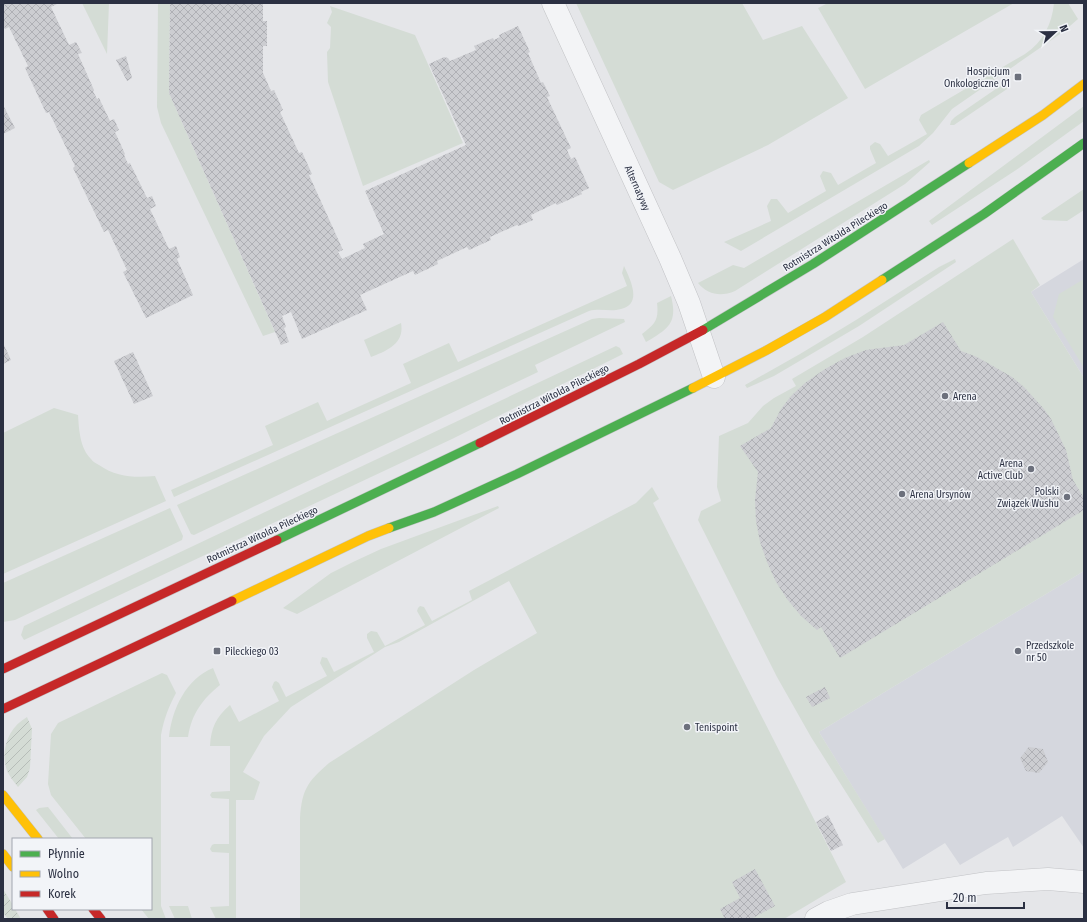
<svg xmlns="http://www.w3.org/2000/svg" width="1087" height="922" font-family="'Fira Sans Condensed',sans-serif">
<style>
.built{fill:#d5d7de}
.grass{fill:#d4dcd5}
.garden{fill:url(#garden-furrows)}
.building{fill:url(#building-cross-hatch)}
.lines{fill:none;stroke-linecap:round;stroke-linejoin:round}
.street-casing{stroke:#c2c3c6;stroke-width:23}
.fast-casing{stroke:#c2c3c6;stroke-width:10}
.slow-casing{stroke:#c2c3c6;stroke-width:10}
.jam-casing{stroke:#c2c3c6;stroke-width:10}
.street{stroke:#f3f4f6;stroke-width:22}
.fast{stroke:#4caf50;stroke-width:9}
.slow{stroke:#ffc107;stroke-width:9}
.jam{stroke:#c62828;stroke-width:9}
.poi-dot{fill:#6c707c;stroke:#f2f4f8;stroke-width:1.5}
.labels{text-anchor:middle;stroke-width:3;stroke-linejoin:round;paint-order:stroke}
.poi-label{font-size:10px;fill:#2b3042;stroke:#f2f4f8;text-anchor:start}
.street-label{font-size:10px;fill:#2b3042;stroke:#f2f4f8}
</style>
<defs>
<pattern id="garden-furrows" width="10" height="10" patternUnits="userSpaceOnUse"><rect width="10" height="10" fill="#d4dcd5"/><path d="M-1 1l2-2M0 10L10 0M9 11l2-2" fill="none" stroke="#b6bdb8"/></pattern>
<pattern id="building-cross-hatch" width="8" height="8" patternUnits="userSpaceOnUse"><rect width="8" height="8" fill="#cccdd1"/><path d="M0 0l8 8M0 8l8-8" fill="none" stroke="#afb0b5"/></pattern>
</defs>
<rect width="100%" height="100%" fill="#e5e6e9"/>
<path class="built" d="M1084 259V378L1031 292Z
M1084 571V848L1062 816 1013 847 1008 837 960 865 945 843 903 869 819 732Z"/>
<path class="grass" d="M82 3H109L107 54Z
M158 3H170L169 93 275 332 263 336 161 123 157 107Z
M576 3H742L763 40 802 26 848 98 768 145 673 190 659 182Z
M828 3H1014L865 89 818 8Z
M1054 3H1068L1078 19 1063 32 952 109 933 133 919 146 741 251 724 242 771 221 767 206 771 199H777L788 213 826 191 820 176 823 171 831 173 838 185 876 163 870 149V146L875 142 880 144 888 156 927 134 919 120 921 115 1025 54C1043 42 1052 24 1054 3Z
M330 6 415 35 463 143 363 186 328 82 327 52 330 48 331 27 327 23 332 12Z
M1006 82 1010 87 954 125H950L951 121 955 117Z
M1084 106V121L1019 168 932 225 929 221Z
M929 160 930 162 905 184 735 291C721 297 708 295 698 283L733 265 744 268Z
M1084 189V210L1067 221 1043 220 1041 218Z
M1013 239 1040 285 1031 292 1084 378V571L819 732 885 839 878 843 811 737 777 677 698 520 701 511 721 501 717 487 719 436 748 423 763 406 774 398 796 386 792 379 863 337Z
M955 259 956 262 859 326 774 376 747 388 745 385 800 354 856 320 939 267Z
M624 266C630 279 643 304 621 309 611 312 600 308 589 311L174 497 171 490 273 445 265 426 318 402 327 421 411 383 403 364 449 343 458 362 627 286 622 273Z
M1084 279V368L1053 317 1059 294Z
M671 296C678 323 668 329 646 342L642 334C655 324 659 320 657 303Z
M599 318 624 319 625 322 535 365 538 372 194 535 191 534 177 505 592 319Z
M401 323C405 344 386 351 371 357L364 340Z
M616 346 620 348 623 354 452 439 24 640 21 635 24 626Z
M54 408 78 415C79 430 80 448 91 459 93 462 96 463 99 465 116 477 135 478 155 476L166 501 3 574V433Z
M652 487 659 499 653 503 846 882 784 919H300V818C302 790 307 782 329 763L474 670 537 633 509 581 399 642 385 647 291 707 264 736 243 772 260 782 254 800H236V919H216L210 907 229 906V853L212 852 210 849 212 845 214 844H229V799L212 798 210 795 212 792 230 791V746H210C211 728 216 717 230 705L239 722 279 701 272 687 274 682 276 681 279 683 286 697 327 676 320 663 322 657 327 658 334 672 374 652 367 638V634L371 631 377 632 385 646 425 625 417 611 418 608 420 606 424 607 432 621 472 600 469 591 636 503Z
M498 506 499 508 297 614 283 608 331 573 353 562 381 549Z
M170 508 183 536 182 540 15 620 3 622V583Z
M213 668 220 685C202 700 192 713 188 737H169C172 709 186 679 213 668Z
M162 673 167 675 176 693C168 708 164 719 161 735V906L166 919H149L141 909H151V839H86L51 795 48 784 51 734 58 723Z
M48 807 73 839H59L36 810 39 808Z
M169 906H188L192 919H175Z"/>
<path class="garden" d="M27 717 32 729 30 768 27 777 18 787C14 782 10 777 7 771 0 750 8 728 27 717Z
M3 889 13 905V909H15L21 919H8L3 913Z"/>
<path class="building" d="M3 3H59L51 7 69 45 76 42 82 53 78 54 94 90 93 91 97 99 99 98 110 121 114 119 119 130 115 132 125 154 124 155 128 164 130 163 147 198 152 196 156 206 150 209 169 249 176 246 180 257 177 259 193 295 146 318 123 272 127 270 108 230 104 232 73 168 75 166 49 112 46 113 25 68 28 66 9 27 5 29 3 24Z
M170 3H263V21H267V46H263V73L271 91 274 90 283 110 280 112 299 153 302 152 312 174 309 175 343 250 338 252 342 259 365 248 363 244 384 234 365 191 466 145 429 64 444 57 448 58 450 61 476 50 474 46 493 38 494 40 500 37 499 35 518 26 530 52 528 53 541 83 543 82 550 96 547 97 571 148 567 150 571 159 575 157 589 188 581 192 582 194 557 205 556 203 531 215 533 220 519 226 517 225 490 237 491 240 469 250 467 247 437 261 438 264 415 275 413 271 360 295 367 310 302 339 291 312 282 316 286 327 284 328 289 342 281 345 169 93Z
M126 56 132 78 127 81 116 60Z
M3 105 15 128 3 134Z
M943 322 961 351 977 357 1012 377 1024 387 1044 409 1051 419 1066 450 1073 480 1084 498V510L840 658 821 627 817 630 801 616 787 599 776 582 767 562 760 542 756 521 755 500 758 472 740 446 771 428 781 409 791 396 805 383 825 369 845 358 866 350 904 345Z
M3 343 11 360 3 364Z
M133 352 153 396 134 404 114 361Z
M825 687 830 698 812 707 806 697Z
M1029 747 1043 749 1048 762 1039 773 1026 771 1020 758Z
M828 815 843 845 831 851 816 822Z
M755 869 775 906 751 919H725L720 909 740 898 732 882Z"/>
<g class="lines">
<defs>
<path id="street" d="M553 3 670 258 689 303 714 377
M816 919 829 912 852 904 986 883 1048 879 1084 882"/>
<path id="fast" d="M882 280 984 214 1084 143
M703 330 813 264 969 163
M389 528 434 512 517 474 693 388
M277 540 480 443"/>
<path id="slow" d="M969 163 1043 115 1084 84
M693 388 767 350 825 317 882 280
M232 601 368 536 389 528
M3 795 38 839
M3 854 13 867"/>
<path id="jam" d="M480 443 639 364 703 330
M3 669 277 540
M3 709 232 601
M47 909 54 919
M93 909 101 919"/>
</defs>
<use href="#street" class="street-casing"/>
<use href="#fast" class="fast-casing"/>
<use href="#slow" class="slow-casing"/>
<use href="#jam" class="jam-casing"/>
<use href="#street" class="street"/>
<use href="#fast" class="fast"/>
<use href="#slow" class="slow"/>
<use href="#jam" class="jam"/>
</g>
<g class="poi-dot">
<rect x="1014" y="73" width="8" height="8" rx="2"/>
<circle cx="945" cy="396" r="4"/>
<circle cx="1031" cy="469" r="4"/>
<circle cx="902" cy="494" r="4"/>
<circle cx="1067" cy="497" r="4"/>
<rect x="213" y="647" width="8" height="8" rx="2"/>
<circle cx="1018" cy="651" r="4"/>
<circle cx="687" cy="727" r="4"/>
</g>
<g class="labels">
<g class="poi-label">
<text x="1010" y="75" text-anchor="end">Hospicjum<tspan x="1010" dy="12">Onkologiczne 01</tspan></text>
<text x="953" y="400">Arena</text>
<text x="1023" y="467" text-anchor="end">Arena<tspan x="1023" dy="12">Active Club</tspan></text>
<text x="1059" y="495" text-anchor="end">Polski<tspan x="1059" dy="12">Związek Wushu</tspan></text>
<text x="910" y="498">Arena Ursynów</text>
<text x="1026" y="649">Przedszkole<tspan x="1026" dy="12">nr 50</tspan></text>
<text x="225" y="655">Pileckiego 03</text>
<text x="695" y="731">Tenispoint</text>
</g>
<g class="street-label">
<text transform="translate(638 188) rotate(66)" y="4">Alternatywy</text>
<text transform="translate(835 236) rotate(-32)" y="4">Rotmistrza Witolda Pileckiego</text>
<text transform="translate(554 394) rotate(-27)" y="4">Rotmistrza Witolda Pileckiego</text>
<text transform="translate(262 534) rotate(-25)" y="4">Rotmistrza Witolda Pileckiego</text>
</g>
</g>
<rect width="1087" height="922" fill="none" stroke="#2b3042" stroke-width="8"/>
<rect x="12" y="838" width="140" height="72" fill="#f2f4f8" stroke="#a2a6af"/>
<rect x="20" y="851" width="20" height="6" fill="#4caf50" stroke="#a2a6af"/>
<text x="48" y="858" font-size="12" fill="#2b3042">Płynnie</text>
<rect x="20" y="871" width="20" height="6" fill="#ffc107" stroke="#a2a6af"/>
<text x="48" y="878" font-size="12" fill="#2b3042">Wolno</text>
<rect x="20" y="891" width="20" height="6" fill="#c62828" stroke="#a2a6af"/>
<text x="48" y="898" font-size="12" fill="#2b3042">Korek</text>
<g transform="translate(1055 32) rotate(68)" stroke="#f2f4f8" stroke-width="3" paint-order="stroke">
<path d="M0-3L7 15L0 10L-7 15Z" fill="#2b3042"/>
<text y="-6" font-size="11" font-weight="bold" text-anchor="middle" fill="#2b3042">N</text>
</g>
<path d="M947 902v6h77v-6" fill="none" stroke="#2b3042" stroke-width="2"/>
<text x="953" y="902" font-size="12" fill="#2b3042" stroke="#f2f4f8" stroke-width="3" paint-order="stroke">20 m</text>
</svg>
